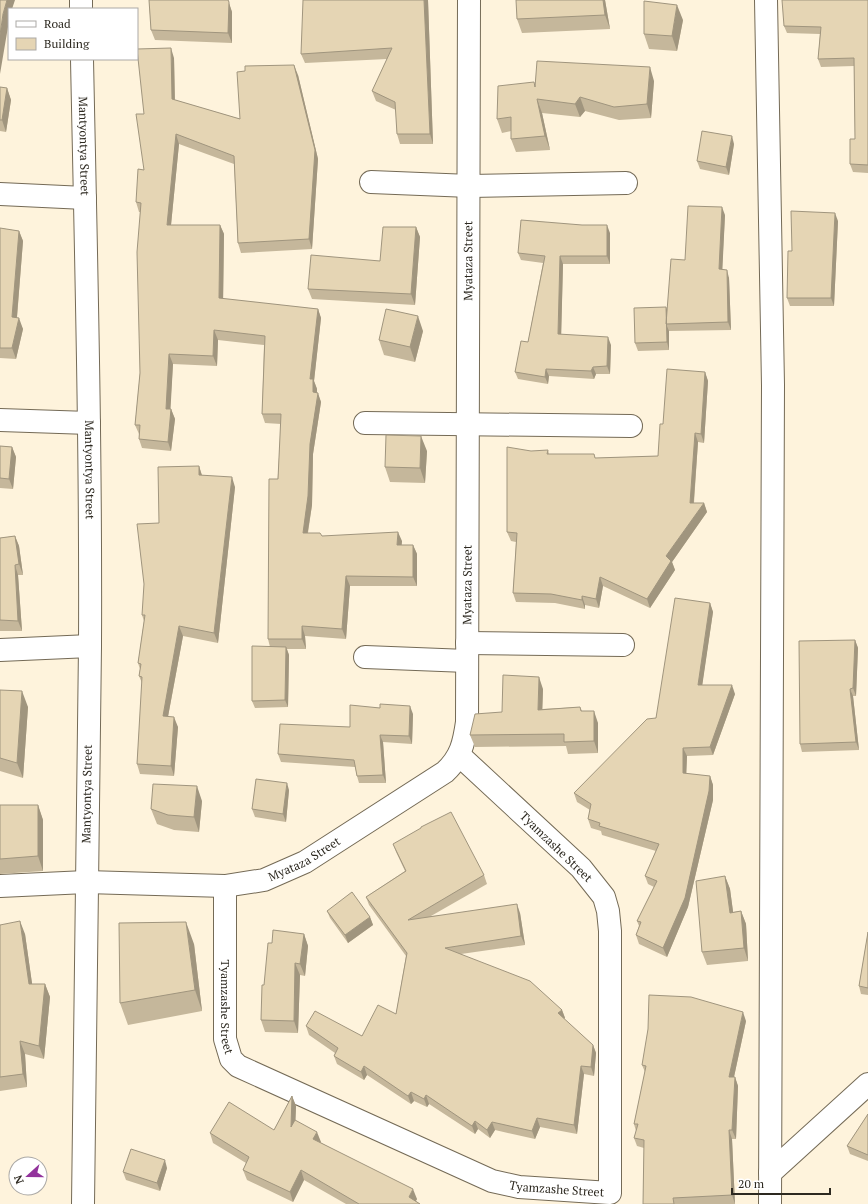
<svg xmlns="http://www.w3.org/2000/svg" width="868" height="1204" font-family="'PT Serif',serif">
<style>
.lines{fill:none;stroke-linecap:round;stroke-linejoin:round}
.minor-casing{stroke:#746a56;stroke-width:24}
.minor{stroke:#fff;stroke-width:22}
.wall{fill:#c5b79b}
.shaded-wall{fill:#a0957e}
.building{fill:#e5d5b4;stroke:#a0957e}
.labels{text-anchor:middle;stroke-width:3;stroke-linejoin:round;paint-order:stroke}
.street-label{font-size:12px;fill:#2d2920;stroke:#fff}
</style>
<rect width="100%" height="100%" fill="#fef3dc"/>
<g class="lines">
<defs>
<g id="minor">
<path d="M81 0V9"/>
<path d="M766 0 773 385 770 1204"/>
<path id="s1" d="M82 59C86 255 91 450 90 646 89 832 84 1018 83 1204"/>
<path d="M371 182 470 186 626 183"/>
<path d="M0 194 85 198"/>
<path d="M0 420 89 423"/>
<path d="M365 423 631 426"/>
<path d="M467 643 623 645"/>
<path d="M0 650 90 646"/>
<path d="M365 657 467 661"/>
<path id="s2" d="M0 886 86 882 225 886 264 880 305 862 445 772C461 757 464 743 467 722L469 0"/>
<path id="s3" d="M225 886V1039L231 1059 238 1066 492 1181 519 1187 610 1193V931L608 911 604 897 581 868 459 755"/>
<path d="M770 1173 868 1084"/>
</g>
</defs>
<use href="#minor" class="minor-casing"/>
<use href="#minor" class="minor"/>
</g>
<path class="wall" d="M149 0H228L232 12V43L155 40 151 30Z
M428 0 433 144H400L397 134 396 110 376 101 372 91 387 59 305 63 301 54Z
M605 0 610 29 522 33 517 19Z
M868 0V173L853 172 850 164 855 139 854 66 821 67 818 59 820 34 787 33 784 26Z
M683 20 677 51 649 49 644 34Z
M174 58 175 100 240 119 298 75 318 159 312 249 241 253 238 243 234 164 179 144 171 225H220L224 234 223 299 318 309 321 318 314 381 317 389V392L321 402 313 454 312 505 308 533 322 536 402 541 401 545H413L417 554V586H350L346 639 305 636 306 649H287L289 655 288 707 255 708 252 701 270 647 268 639 281 424 265 423 262 414 264 345 218 340 217 366 173 364 170 409H171L175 419 171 451 142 448 139 439V434L135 425 140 373V212H139L136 202 144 170V114Z
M654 81 651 118 619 120 585 111 580 117 542 113 550 150 516 152 511 139V131L502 133 497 119 535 85Z
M0 87 7 88 11 100 6 132 0 131Z
M734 144 729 175 700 169 697 161Z
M725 215 722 270 729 278 731 330 669 331V350L638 351 635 343 666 307 667 311 685 260Z
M838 221 834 306H790L787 298 792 251Z
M416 227 420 237 415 305 312 299 308 289 380 261Z
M0 228 19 231 23 241 17 318 23 329 16 359 0 358Z
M610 233V264H563L561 335 611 345 610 374H596L594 379 549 376 548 384 518 379 515 372 528 342 543 263 521 260 518 253Z
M423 331 415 362 384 355 379 340Z
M705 372 708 381 704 443 698 442 694 503H704L707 512 672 562 675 570 650 608 603 586 599 608 585 605V609L555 603 516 602 513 593 516 542 511 541 507 532 548 450 549 454 596 458 658 456 663 424Z
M0 446 12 447 16 457 13 489 0 488Z
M427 451 425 483 390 482 385 467Z
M199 466 202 475 235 487 218 643 183 636 168 717 178 727 174 776 140 774 137 764 142 683 139 676 140 669 138 663 144 621 142 615 159 523Z
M15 536 19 546 23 575H18L22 631H0V538Z
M710 603 713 612 702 685 735 694 713 755 687 756 686 774 710 776 713 785V800L688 907 667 957 639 944 636 935 639 926 637 921 654 887 648 884 645 876 656 851 602 835 601 831 591 828 588 819 590 810 577 802 574 793 656 718Z
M855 640 858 648 856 696H853L859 750 802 752 800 744Z
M543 689 542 709 580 707 582 711 598 723V753L568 754 566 746 475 747 470 735 502 712Z
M0 690 28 707 23 778 0 771Z
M413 714 412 744 383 742 386 783H359L357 776 355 767 281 762 278 754 350 727Z
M289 790 286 822 255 817 252 809Z
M202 801 199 832 174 830 157 824 151 809Z
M0 805H38L43 820V871L0 874Z
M393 844 484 875 487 884 431 916 520 913 525 945 461 954 562 1010 565 1018 564 1019 593 1045 596 1053 594 1076 584 1074 577 1134 540 1127 535 1139 495 1130 490 1138 478 1129 475 1134 429 1104 427 1107 414 1101 411 1104 367 1075 364 1080 337 1064 334 1056 335 1053 309 1035 306 1026 362 1036 396 1014 406 956 369 905 366 897 405 871 396 852Z
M725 876 730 889 733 912 741 911 746 924 748 961 707 965 702 952Z
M327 911 370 917 373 925 348 943 330 918Z
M0 925 25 934 32 984H45L50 997 44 1059 25 1054 27 1087 0 1091Z
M868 932V995L861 994 859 986Z
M304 934 308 946 305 976 300 975 298 1033 265 1032 261 1020 264 985 272 943Z
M194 944 202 1011 128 1025 120 1003Z
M746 1021 734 1077H735L738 1086 736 1139H732L735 1204H643L644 1148 637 1146 634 1138 636 1131 634 1124 645 1072 642 1065Z
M292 1096 296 1106 295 1121 321 1142H320L417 1199 416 1201 420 1204H346L304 1180 293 1202 247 1180 243 1170 246 1163 213 1143 210 1133 274 1130Z
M868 1114V1161L850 1154 847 1146Z
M167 1168 160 1191 126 1180 123 1172Z"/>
<path class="shaded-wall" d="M7 0H15L12 9H9V21L0 74V35L3 14Z
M228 0 232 12V43L228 33Z
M424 0H428L433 144 430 134Z
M603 0H605L610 29 605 15Z
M677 5 683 20 677 51 672 36Z
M171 48 174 58 175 108 172 99Z
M294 65 298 75 318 159 312 249 309 239Z
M650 67 654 81 651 118 647 104Z
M7 88 11 100 6 132 2 120Z
M580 97 585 111 580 117 575 104Z
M537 99 542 113 550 150 545 136Z
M176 134 179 144 170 235 167 225Z
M732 136 734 144 729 175 726 167Z
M722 207 725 215 722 277 719 269Z
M835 213 838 221 834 306 831 298Z
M220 225 224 234 223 308 219 298Z
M607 225 610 233V264L607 256Z
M416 227 420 237 415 305 411 294Z
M19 231 23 241 16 328 12 317Z
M560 256 563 264 561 342 558 334Z
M727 270 729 278 731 330 728 322Z
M666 307 669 315 666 324 669 331V350L667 342Z
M318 309 321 318 314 381 317 389V401L318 393 321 402 313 454 312 505 306 543 303 533 310 444 313 392 310 379Z
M418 316 423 331 415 362 410 347Z
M19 318 23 329 16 359 12 348Z
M214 330 218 340 217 366 213 356Z
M608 337 611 345 610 374 607 366Z
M169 354 173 364 170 418 166 409Z
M593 367 596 374 594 379 591 371Z
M546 369 549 376 548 384 545 377Z
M705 372 708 381 704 443 701 434Z
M171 409 175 419 171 451 168 442Z
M695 433 698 442 693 512 690 503Z
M421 436 427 451 425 483 420 468Z
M12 447 16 457 13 489 9 479Z
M199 466 202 476 199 475Z
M232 477 235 487 218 643 214 633Z
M704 503 707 512 672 562 675 570 650 608 647 599 666 556Z
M398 532 402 541 401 554 397 545Z
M15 536 19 546 23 575 19 564Z
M413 545 417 554V586L413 577Z
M15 565 18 575 22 631 18 621Z
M346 576 350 586 346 639 342 629Z
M600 577 603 586 599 608 596 599Z
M582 596 585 605V609L582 600Z
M710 603 713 612 701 694 698 685Z
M179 626 183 636 166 727 163 716Z
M302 626 305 636 306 649 302 639Z
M855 640 858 648 856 696 853 688Z
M286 647 289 655 288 707 285 700Z
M539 677 543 689 542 722 538 710Z
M732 685 735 694 713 755 710 747Z
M850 689 853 696 859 750 856 742Z
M22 691 28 707 23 778 17 763Z
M410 706 413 714 412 744 409 736Z
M594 711 598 723V753L594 741Z
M174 717 178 727 174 776 171 766Z
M380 735 383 742 386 783 383 775Z
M683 748 687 756 686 782 683 773Z
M710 776 713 785V800L688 907 667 957 663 948Z
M287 783 289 790 286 822 283 814Z
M197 786 202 801 199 832 194 817Z
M38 805 43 820V871L38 856Z
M725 876 730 889 735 926 730 913Z
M517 904 520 913 525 945 521 936Z
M741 911 746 924 748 961 744 948Z
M370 917 373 925 348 943 345 935Z
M20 921 25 934 34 997 29 984Z
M186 922 194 944 202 1011 195 990Z
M304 934 308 946 305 976 300 964Z
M295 963 300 975 298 1033 294 1021Z
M45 984 50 997 44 1059 39 1046Z
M562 1010 565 1018 562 1021 558 1013Z
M743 1012 746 1021 732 1086 729 1077Z
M20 1041 25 1054 27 1087 23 1074Z
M593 1045 596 1053 594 1076 591 1067Z
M364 1066 367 1075 364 1080 361 1072Z
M581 1066 584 1074 577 1134 574 1125Z
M735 1077 738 1086 736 1139 732 1130Z
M411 1092 414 1101 411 1104 408 1096Z
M426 1095 429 1104 427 1107 424 1099Z
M292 1096 296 1106 295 1137 291 1127Z
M537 1118 540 1127 535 1139 532 1131Z
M475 1121 478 1129 475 1134 472 1126Z
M492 1122 495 1130 490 1138 487 1130Z
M729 1130 732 1139 735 1204 732 1195Z
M317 1132 321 1142 317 1149 313 1139Z
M165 1160 167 1168 160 1191 157 1183Z
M301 1170 304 1180 293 1202 290 1192Z
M413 1189 417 1199 414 1204 409 1197Z"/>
<path class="building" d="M0 0H7L3 14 0 35Z
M149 0H228L229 2 228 33 151 30Z
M303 0H424L430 134H397L395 102 372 91 392 48 301 54Z
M516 0H603L605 15 517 19Z
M782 0H868V165L850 164V139H855L854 58 818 59 821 27 784 26Z
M644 1 677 5 672 36 644 34Z
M171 48 172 99 240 119 237 72 245 71V66L294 65 315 150 309 239 238 243 234 156 176 134 167 225H220L219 298 318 309 310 379H313V392L318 393 310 444 308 496 303 533H320L322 536 398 532 397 545H413V577L346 576 342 629 302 626V639H268L269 479H278L281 414H262L265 336 214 330 213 356 169 354 166 409H171L168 442 139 439 140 425H135L140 373 137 252 141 203 136 202 138 169 144 170 136 114H144L137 49Z
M537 61 650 67 647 104 614 107 580 97 575 104 537 99 545 136 511 139V117L497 119 498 86 534 82 535 87Z
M0 87 7 88 2 120H0Z
M702 131 732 136 726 167 697 161Z
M688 206 722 207 719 269 727 270 728 322 666 324 671 259 685 260Z
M791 211 835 213 831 298H787L788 251H792Z
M521 220 582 225H607V256H560L558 334 608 337 607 366 593 367 591 371 546 369 545 377 515 372 521 341 528 342 545 256 518 253Z
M383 227H416L411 294 308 289 311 255 380 261Z
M0 228 19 231 12 317 19 318 12 348H0Z
M666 307 667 342 635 343 634 308Z
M386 309 418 316 410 347 379 340Z
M667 369 705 372 701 434 695 433 690 503H704L666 556 671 561 647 599 600 577 596 599 582 596V600L551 594 513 593 517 533 507 532V447L531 451 548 450 547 454H594L595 458 658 456 660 424H663Z
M386 435 421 436 420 468 385 467Z
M0 446 12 447 9 479 0 478Z
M199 466V475L232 477 214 633 179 626 163 716 174 717 171 766 137 764 142 677 139 676 141 664 138 663 145 615H142L144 584 137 524 159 523 158 467Z
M15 536 19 564 15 565 18 621 0 620V538Z
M675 598 710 603 698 685H732L710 747 683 748V773L710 776 709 791 685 898 663 948 636 935 641 922 637 921 657 881 645 876 659 844 599 826 600 823 588 819 591 804 574 793 647 719 656 718Z
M855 640 853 688 850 689 856 742 800 744 799 641Z
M252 646 286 647 285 700 252 701Z
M503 675 539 677 538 710 580 707 581 711H594V741L564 742V734L470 735 475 714 502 712Z
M0 690 22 691 17 763 0 758Z
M380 704 410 706 409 736 380 735 383 775 357 776 354 760 278 754 280 724 350 727V705L380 708Z
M256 779 287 783 283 814 252 809Z
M153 784 197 786 194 817 168 815 151 809Z
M0 805H38V856L0 859Z
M451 812 484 875 408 920 517 904 521 936 445 948 530 981 562 1010 558 1013 593 1045 591 1067 581 1066 574 1125 537 1118 532 1131 492 1122 487 1130 475 1121 472 1126 426 1095 424 1099 411 1092 408 1096 364 1066 361 1072 334 1056 338 1048 306 1026 315 1011 362 1036 378 1005 396 1014 407 953 366 897 406 871 393 844 421 828V827Z
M725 876 730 913 741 911 744 948 702 952 696 881Z
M352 892 370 917 345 935 327 911Z
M20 921 29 984H45L39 1046 20 1041 23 1074 0 1077V925Z
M186 922 195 990 120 1003 119 923Z
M273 930 304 934 300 964 295 963 294 1021 261 1020 262 985H264L268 943H272Z
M868 932V988L859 986Z
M649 995 691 997 743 1012 729 1077H735L732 1130H729L732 1195 673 1198 674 1204H643L644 1140 634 1138 638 1124H634L646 1066 642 1065 648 1029Z
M292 1096 291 1127 295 1120 317 1132 313 1139 413 1189 409 1197 420 1204H359L301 1170 290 1192 243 1170 249 1157 210 1133 229 1102 274 1130Z
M868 1114V1155L847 1146Z
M131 1149 165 1160 157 1183 123 1172Z"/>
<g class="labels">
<g class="street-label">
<text dy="4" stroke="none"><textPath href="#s1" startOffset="87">Mantyontya Street</textPath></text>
<text dy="4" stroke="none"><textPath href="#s2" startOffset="993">Myataza Street</textPath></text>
<text dy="4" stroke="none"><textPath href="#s1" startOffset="411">Mantyontya Street</textPath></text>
<text dy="4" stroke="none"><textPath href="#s2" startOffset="669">Myataza Street</textPath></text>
<text transform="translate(87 794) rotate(-89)" y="4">Mantyontya Street</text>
<text transform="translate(556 847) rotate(44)" y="4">Tyamzashe Street</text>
<text dy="4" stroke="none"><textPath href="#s2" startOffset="310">Myataza Street</textPath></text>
<text dy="4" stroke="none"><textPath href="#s3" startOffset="121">Tyamzashe Street</textPath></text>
<text dy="4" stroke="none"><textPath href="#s3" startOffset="528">Tyamzashe Street</textPath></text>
</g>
</g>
<rect x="8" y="8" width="130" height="52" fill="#ffffff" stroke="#aba9a6"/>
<rect x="16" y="21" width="20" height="6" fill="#ffffff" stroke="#aba9a6"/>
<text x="44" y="28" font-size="12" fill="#2d2920">Road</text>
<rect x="16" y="38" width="20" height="12" fill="#e5d5b4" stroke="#aba9a6"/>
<text x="44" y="48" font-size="12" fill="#2d2920">Building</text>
<g transform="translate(28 1176) rotate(249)"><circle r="19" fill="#ffffff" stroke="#aba9a6"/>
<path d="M0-3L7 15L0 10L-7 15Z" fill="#92339c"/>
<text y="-6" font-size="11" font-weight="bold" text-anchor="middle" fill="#2d2920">N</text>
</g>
<path d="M732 1188v6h98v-6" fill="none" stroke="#2d2920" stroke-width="2"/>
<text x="738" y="1188" font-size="12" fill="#2d2920" stroke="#ffffff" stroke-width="3" paint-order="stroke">20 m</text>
</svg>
